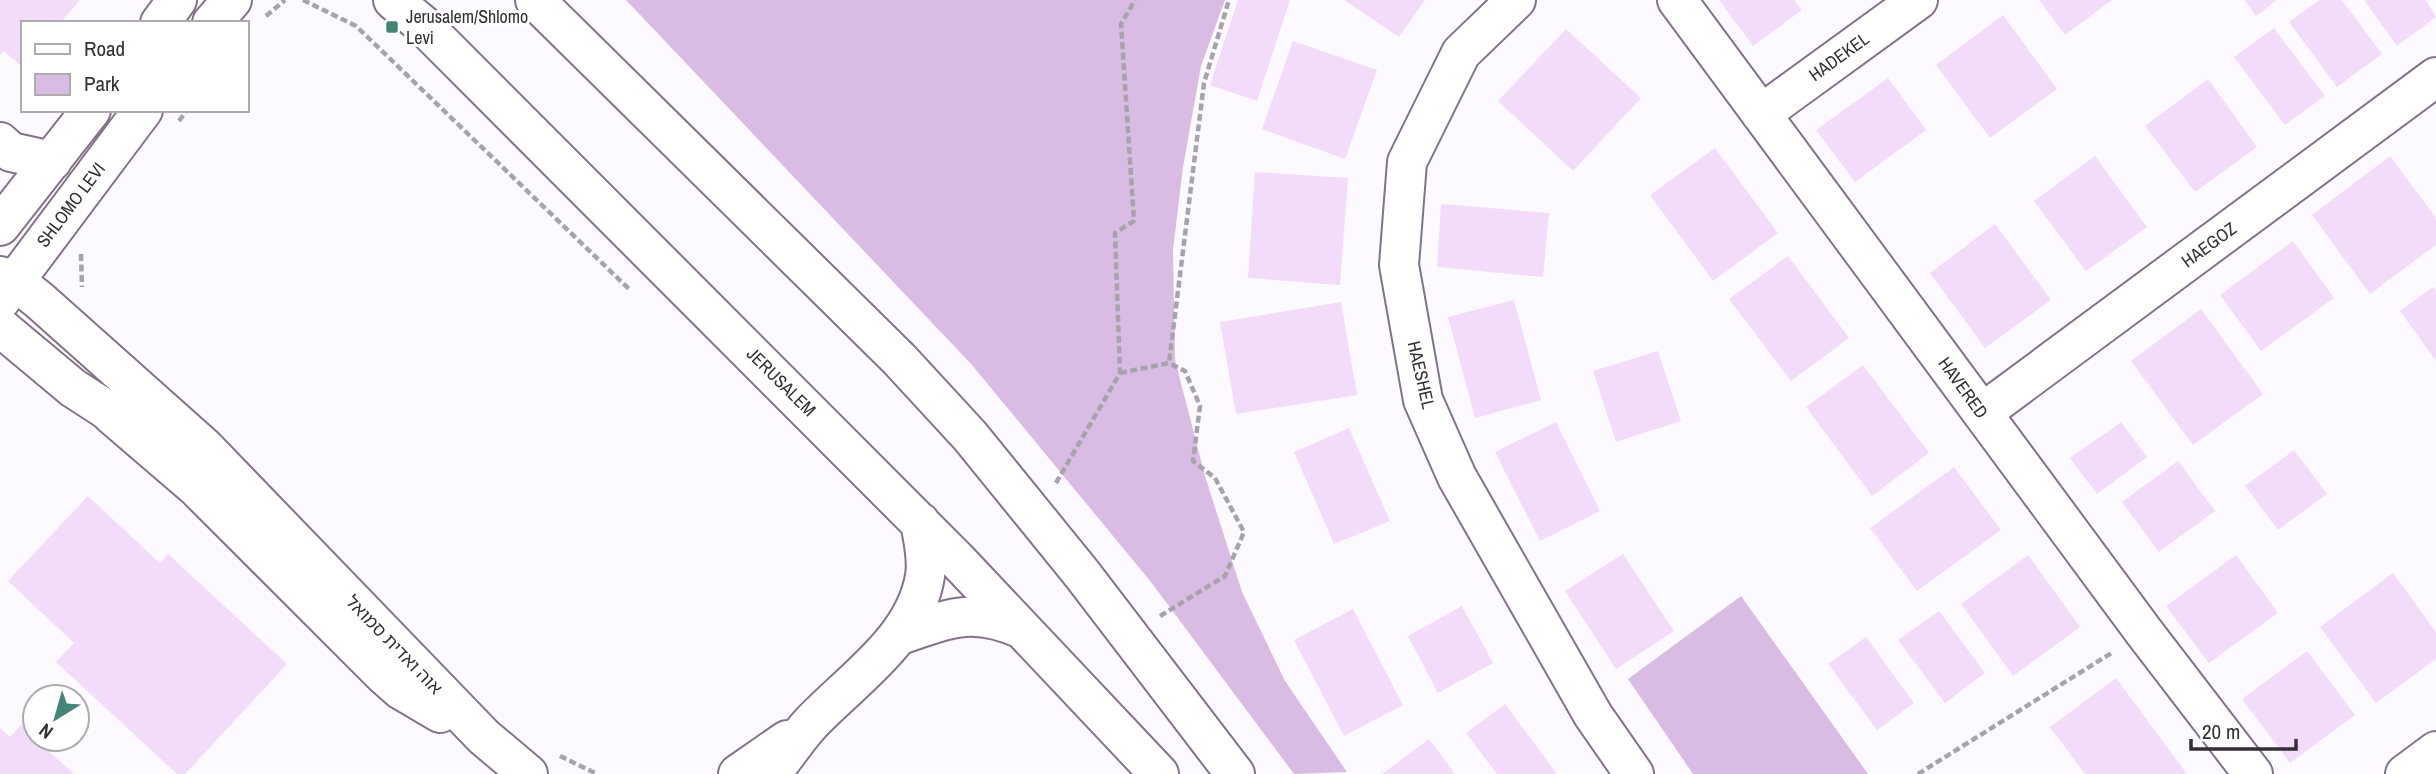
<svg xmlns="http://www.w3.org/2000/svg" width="2436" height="774" font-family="'Archivo Narrow','Noto Sans Hebrew',sans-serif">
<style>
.green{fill:#d9bce3}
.building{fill:#f2dcfa}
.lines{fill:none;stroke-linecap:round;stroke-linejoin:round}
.minor-casing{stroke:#837389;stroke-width:42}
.path{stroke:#a8a3aa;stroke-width:4.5;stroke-dasharray:7 3.5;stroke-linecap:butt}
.minor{stroke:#fff;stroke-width:38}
.poi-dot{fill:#438678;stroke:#fff;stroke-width:2.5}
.labels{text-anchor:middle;stroke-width:6;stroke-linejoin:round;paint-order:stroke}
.poi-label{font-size:18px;fill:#352e37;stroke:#fff;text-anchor:start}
.street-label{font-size:18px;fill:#352e37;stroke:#fff}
</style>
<rect width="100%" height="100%" fill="#fdfaff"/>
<path class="green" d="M626 0H1225L1201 66 1183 167 1173 250 1175 360 1205 476 1242 592 1285 681 1347 772 1294 774 1151 582 972 365Z
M1741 596 1868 774H1693L1628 679Z"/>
<path class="building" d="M0 0H80L60 23H23L21 66 4 51 0 55Z
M1238 0H1290L1257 101 1210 85Z
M1344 0H1425L1399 37Z
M1719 0H1794L1802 10 1753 46Z
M2039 0H2112L2065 35Z
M2244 0H2277L2256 16Z
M2319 0H2342L2382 54 2337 87 2289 22Z
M2364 0H2426L2436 17 2397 46Z
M2003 15 2057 89 1990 138 1936 65Z
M2274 28 2325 96 2285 125 2234 57Z
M1566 29 1641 98 1573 171 1498 101Z
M1293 41 1377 70 1345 159 1262 129Z
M1888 78 1926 130 1855 182 1816 130Z
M2208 79 2257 147 2195 192 2145 126Z
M1715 148 1778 233 1713 281 1650 195Z
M2095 156 2147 227 2086 271 2034 201Z
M2390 156 2436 218V245L2370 294 2312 215Z
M1255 172 1348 178 1340 285 1248 278Z
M1441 204 1549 213 1543 277 1437 267Z
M1995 224 2051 300 1985 348 1930 273Z
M2293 241 2334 298 2261 351 2220 295Z
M1788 256 1849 338 1791 381 1729 299Z
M2433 287 2436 291V361L2400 311Z
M1514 300 1541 400 1475 418 1448 317Z
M1341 302 1357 395 1236 414 1220 322Z
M2201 309 2263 394 2193 445 2131 361Z
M1658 351 1681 421 1616 442 1593 371Z
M1863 365 1929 453 1872 496 1806 407Z
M1556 422 1600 511 1540 541 1495 452Z
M2121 422 2147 457 2097 494 2070 458Z
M1349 428 1390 521 1334 544 1294 452Z
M2294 450 2327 494 2278 530 2245 486Z
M2178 461 2215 511 2159 552 2122 502Z
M1954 467 2001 530 1917 591 1870 528Z
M88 496 160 563 168 554 287 664 185 774H177L56 662 74 643 8 581Z
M1623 554 1674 631 1616 669 1565 591Z
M2028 555 2080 627 2013 676 1961 604Z
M2236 555 2278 613 2209 663 2166 606Z
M2393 573 2436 632V659L2376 703 2320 627Z
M1462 606 1493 663 1438 693 1408 636Z
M1353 609 1403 705 1344 736 1294 640Z
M1939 611 1985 673 1945 703 1898 640Z
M1866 637 1914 703 1877 730 1828 664Z
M2307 651 2355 715 2290 763 2242 699Z
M2116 678 2187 774H2085L2050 727Z
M1505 704 1557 774H1497L1466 733Z
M22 724 35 739 74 774H0V728L10 737Z
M1429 739 1455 774H1382Z"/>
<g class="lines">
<defs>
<path id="minor" d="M393 0 423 25 957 560 1159 774
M535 0 899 359 970 436 1082 574 1235 774
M1516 0 1461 53 1407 162 1399 265 1423 400 1457 477 1593 715 1634 774
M1677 0 2144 632 2253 774
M160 23 177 0
M212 23 232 0
M1761 114 1918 0
M0 142 11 152 52 161
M0 226 91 110
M0 276 15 281 39 300 205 448 484 737 528 774
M0 301 143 110
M0 327 73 388 133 427
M1982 413 2436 77
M111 414 196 487 384 675 401 690 440 713
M900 635C950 618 972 607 1022 629
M738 774 787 740
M771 774C785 757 797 738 811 723 853 679 915 639 925 576 928 558 923 540 920 522
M2405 774 2436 751"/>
</defs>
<use href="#minor" class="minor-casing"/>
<path class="path" d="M303 0 356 26 630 290
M266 16 285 0
M179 121 187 110
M81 254 82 287
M1120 373 1169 363 1204 83 1229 0
M1056 483 1120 373 1115 233 1134 221 1121 24 1135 0
M1160 616 1225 576 1244 532 1215 478 1193 461 1200 406 1185 371 1169 363
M560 756 597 774
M1918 774 2113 652"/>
<use href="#minor" class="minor"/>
</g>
<rect class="poi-dot" x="385" y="20" width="14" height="14" rx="3.5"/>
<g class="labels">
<g class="poi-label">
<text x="406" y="23">Jerusalem/Shlomo<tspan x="406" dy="21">Levi</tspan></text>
</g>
<g class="street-label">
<text transform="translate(1839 57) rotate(-36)" y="6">HADEKEL</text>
<text transform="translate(71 205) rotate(-53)" y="6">SHLOMO LEVI</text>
<text transform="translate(2209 245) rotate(-36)" y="6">HAEGOZ</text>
<text transform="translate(1421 375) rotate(77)" y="6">HAESHEL</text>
<text transform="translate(781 382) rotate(45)" y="6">JERUSALEM</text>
<text transform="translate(1963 388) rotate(54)" y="6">HAVERED</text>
<text transform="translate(394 645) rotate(46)" y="6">אוה ואדית סמואל</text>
</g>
</g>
<rect x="21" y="21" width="228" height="91" fill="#ffffff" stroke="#aeabaf" stroke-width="2"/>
<rect x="35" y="44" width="35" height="10" fill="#ffffff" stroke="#aeabaf" stroke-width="2"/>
<text x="84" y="56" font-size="21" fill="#352e37">Road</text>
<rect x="35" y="74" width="35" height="21" fill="#d9bce3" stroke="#aeabaf" stroke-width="2"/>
<text x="84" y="91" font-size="21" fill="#352e37">Park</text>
<g transform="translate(56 718) rotate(217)"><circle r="33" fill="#ffffff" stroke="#aeabaf" stroke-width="2"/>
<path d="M0-5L12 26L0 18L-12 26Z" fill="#438678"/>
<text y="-10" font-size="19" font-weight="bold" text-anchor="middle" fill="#352e37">N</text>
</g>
<path d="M2191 739v10h105v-10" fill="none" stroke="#352e37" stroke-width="3.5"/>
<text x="2202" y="739" font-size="21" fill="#352e37" stroke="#ffffff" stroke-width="5" paint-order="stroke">20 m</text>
</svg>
